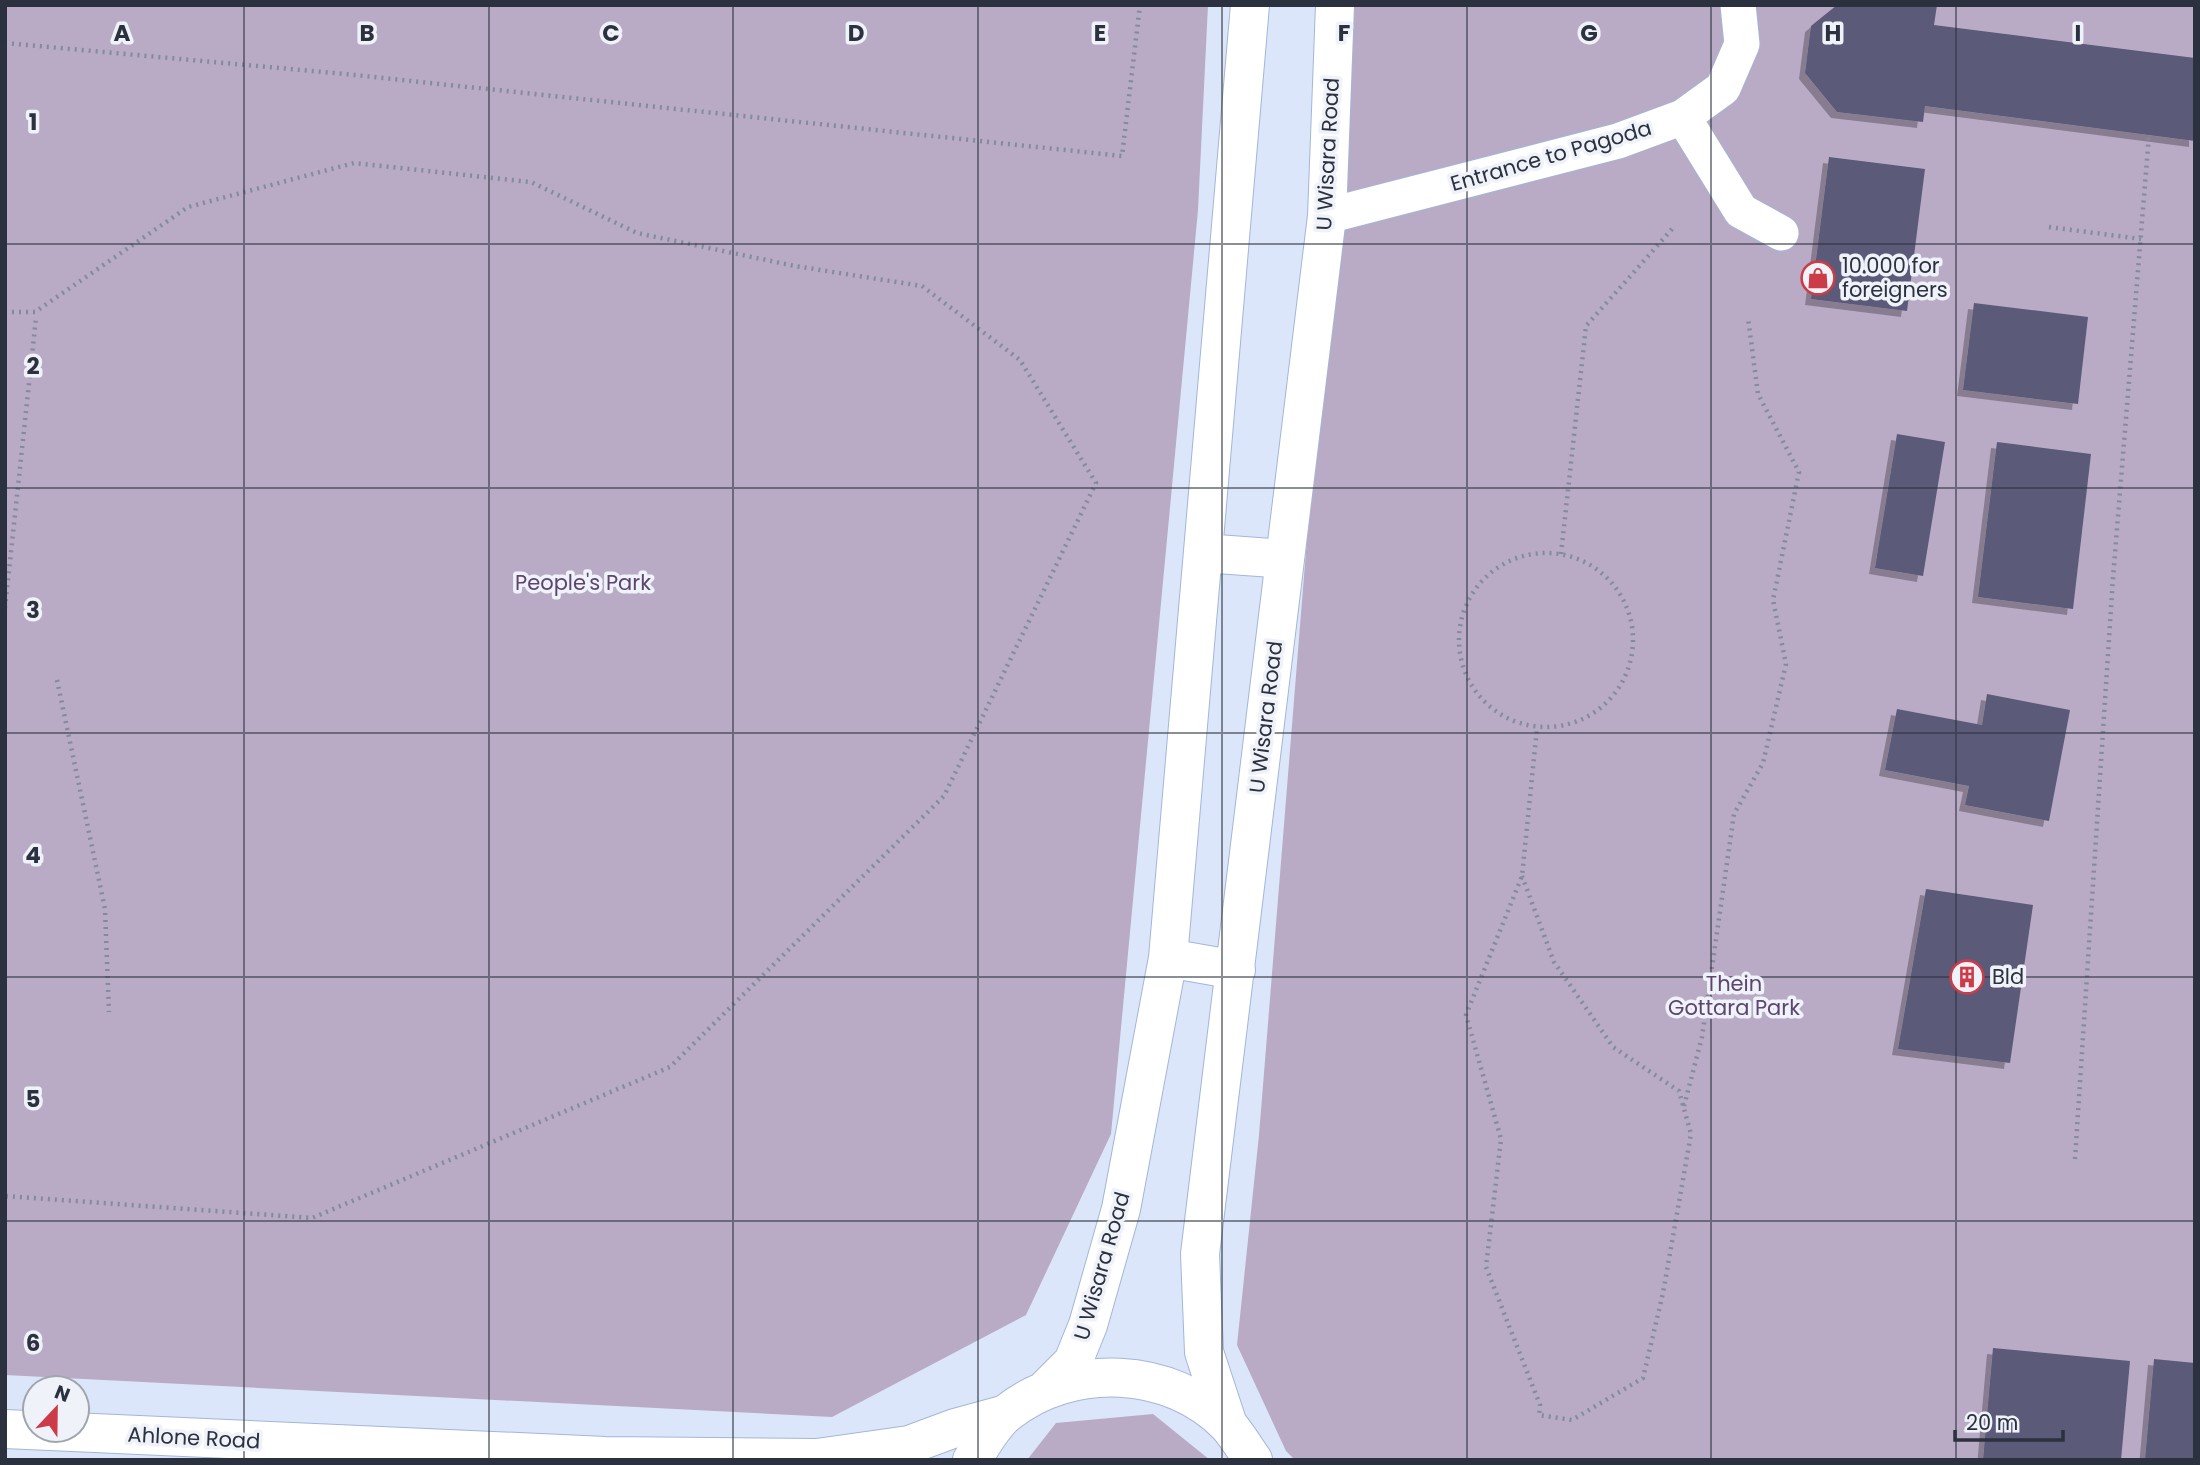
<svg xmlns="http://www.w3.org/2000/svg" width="2200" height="1465" font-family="Poppins,sans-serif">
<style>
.green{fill:#b9abc5}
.building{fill:#5b5a79;filter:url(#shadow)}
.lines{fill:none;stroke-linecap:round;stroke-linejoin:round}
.minor-casing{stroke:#a4b6d5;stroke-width:37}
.major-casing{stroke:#a4b6d5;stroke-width:40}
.path{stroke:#828b9b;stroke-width:4.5;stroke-dasharray:2 5;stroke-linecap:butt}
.minor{stroke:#fff;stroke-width:35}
.major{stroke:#fff;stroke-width:38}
.grid{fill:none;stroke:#2b313e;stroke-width:2;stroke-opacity:0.55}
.labels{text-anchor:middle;stroke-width:7;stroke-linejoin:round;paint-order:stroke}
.street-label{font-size:21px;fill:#2b313e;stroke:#eff2f9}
.poi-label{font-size:21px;fill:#2b313e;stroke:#eff2f9;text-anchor:start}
.park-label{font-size:21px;fill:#5d4570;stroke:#eff2f9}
.grid-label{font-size:23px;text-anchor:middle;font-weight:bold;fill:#2b313e;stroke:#eff2f9;stroke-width:7;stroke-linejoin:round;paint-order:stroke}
</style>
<defs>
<filter id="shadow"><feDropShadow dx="-6" dy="6" stdDeviation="0" flood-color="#0004"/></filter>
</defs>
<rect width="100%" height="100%" fill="#dbe6fa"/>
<path class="green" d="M5 5H1208L1198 210 1111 1134 1026 1315 832 1417 5 1375Z
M1350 5H2195V1460H1295L1286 1451 1237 1345 1259 1135Z
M1153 1414 1210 1460H1027L1056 1423Z"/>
<path class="building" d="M1837 5H1937L1934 25 2195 58V141L1925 106 1923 122 1837 112 1805 73 1811 26Z
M1829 157 1925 169 1907 311 1811 299Z
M1974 303 2088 317 2078 404 1963 390Z
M1897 434 1945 442 1923 576 1875 568Z
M1997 442 2091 454 2073 609 1978 597Z
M1987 694 2070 710 2049 821 1965 805 1969 786 1885 770 1897 709 1982 725Z
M1926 889 2033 905 2010 1063 1898 1049Z
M1993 1348 2130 1361 2121 1460H1983Z
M2154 1359 2195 1363V1460H2145Z"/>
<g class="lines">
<defs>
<path id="minor" d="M1683 117 1741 211 1781 233
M1327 216 1618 141 1683 117 1723 88 1742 44 1738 5"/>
<path id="major" d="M1203 553 1285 559
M1168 958 1236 970
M1047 1388 1073 1362 1088 1325 1121 1209 1168 958 1250 5
M1228 1425 1204 1352 1200 1254 1327 216 1335 5
M5 1429 605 1456 817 1458 909 1445 955 1428 1006 1414
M972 1460C982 1445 993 1424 1007 1413 1071 1362 1171 1366 1228 1425 1237 1435 1245 1449 1253 1460"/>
</defs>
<use href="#minor" class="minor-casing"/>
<use href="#major" class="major-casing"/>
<path class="path" d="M5 43 345 74 1122 156 1140 5
M2049 227 2141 239
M5 312H35L188 207 354 163 531 182 637 233 795 266 922 286 1020 360 1096 483 944 796 670 1067 312 1218 5 1196
M1459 640a87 87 0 1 1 174 0a87 87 0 1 1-174 0Z
M1561 554 1586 326 1673 228
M5 608 36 318
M57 680 105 909 109 1012
M1522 876 1554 962 1613 1047 1679 1091 1691 1134 1663 1293 1643 1378 1572 1420 1539 1415 1540 1405 1486 1267 1501 1139 1466 1015 1522 876 1537 728
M1684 1106 1702 1037 1734 814 1763 763 1786 664 1773 600 1799 472 1758 394 1748 318
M2075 1159 2113 578 2149 135"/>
<use href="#minor" class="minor"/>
<use href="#major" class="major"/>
</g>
<path class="grid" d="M244 5V1460M489 5V1460M733 5V1460M978 5V1460M1222 5V1460M1467 5V1460M1711 5V1460M1956 5V1460M5 244H2195M5 488H2195M5 733H2195M5 977H2195M5 1221H2195"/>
<defs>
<symbol id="shop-ring" viewBox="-11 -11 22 22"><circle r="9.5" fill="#eff2f9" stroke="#cc3c48" stroke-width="1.5"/><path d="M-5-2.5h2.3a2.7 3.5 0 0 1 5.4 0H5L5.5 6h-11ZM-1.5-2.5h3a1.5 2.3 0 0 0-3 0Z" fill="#cc3c48"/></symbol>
<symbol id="building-ring" viewBox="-11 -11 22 22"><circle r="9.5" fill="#eff2f9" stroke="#cc3c48" stroke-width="1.5"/><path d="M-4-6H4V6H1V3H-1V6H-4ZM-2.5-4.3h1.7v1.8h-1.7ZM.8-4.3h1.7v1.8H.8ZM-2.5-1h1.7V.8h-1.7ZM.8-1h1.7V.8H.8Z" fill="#cc3c48"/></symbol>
</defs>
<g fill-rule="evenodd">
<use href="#shop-ring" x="1799" y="259" width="38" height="38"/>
<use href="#building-ring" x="1948" y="958" width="38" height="38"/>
</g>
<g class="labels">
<g class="street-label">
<text transform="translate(1328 154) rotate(-87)" y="7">U Wisara Road</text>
<text transform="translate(1551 156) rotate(-16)" y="7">Entrance to Pagoda</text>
<text transform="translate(1266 717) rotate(-83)" y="7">U Wisara Road</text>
<text transform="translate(1102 1266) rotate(-74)" y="7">U Wisara Road</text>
<text transform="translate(194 1438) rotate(3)" y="7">Ahlone Road</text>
</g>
<g class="poi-label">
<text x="1842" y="273">10.000 for<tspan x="1842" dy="24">foreigners</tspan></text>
<text x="1992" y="984">Bld</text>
</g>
<g class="park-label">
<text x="583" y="590">People's Park</text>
<text x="1734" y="991">Thein<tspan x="1734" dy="24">Gottara Park</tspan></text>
</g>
</g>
<g class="grid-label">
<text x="122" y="41">A</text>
<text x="367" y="41">B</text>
<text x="611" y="41">C</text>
<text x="856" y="41">D</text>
<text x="1100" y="41">E</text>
<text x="1344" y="41">F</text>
<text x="1589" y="41">G</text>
<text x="1833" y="41">H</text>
<text x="2078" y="41">I</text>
<text x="33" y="130">1</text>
<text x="33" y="374">2</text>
<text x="33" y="618">3</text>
<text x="33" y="863">4</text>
<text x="33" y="1107">5</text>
<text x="33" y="1351">6</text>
</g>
<rect width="2200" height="1465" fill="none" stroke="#2b313e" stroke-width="14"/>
<g transform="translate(56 1409) rotate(22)"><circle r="33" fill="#eff2f9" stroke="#a1a5ae" stroke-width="2"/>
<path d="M0-5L12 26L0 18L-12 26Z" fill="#cc3c48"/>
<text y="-10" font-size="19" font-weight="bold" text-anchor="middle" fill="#2b313e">N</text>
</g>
<path d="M1955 1430v10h108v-10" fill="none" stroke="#2b313e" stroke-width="3.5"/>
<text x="1966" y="1430" font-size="21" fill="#2b313e" stroke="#eff2f9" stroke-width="5" paint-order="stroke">20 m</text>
</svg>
